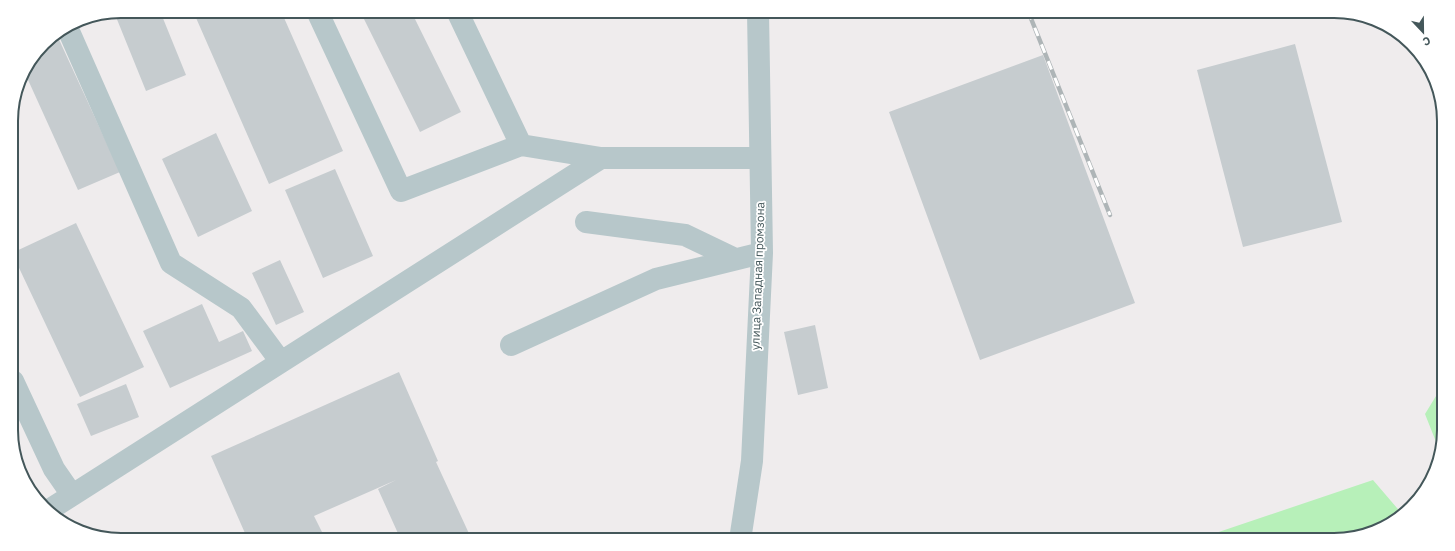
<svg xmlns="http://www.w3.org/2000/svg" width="1455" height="551" font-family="'IBM Plex Sans',sans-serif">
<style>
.green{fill:#b7f0b9}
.building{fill:#c6cccf}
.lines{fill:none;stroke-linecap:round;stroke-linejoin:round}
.minor{stroke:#b7c7ca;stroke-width:22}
.rail-casing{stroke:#aeb5b7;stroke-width:4.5}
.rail{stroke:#fff;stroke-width:3;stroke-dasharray:9;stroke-linecap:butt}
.labels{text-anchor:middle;stroke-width:3.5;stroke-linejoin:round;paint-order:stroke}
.street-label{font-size:12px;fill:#44575a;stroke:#fff}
.rim{fill:none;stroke:#44575a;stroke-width:2}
</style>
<rect width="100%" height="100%" fill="#efeced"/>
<path class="green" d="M1444 383V430L1440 452 1425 414Z
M1373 480 1403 515 1401 517 1341 540H1195Z"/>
<path class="building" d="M121 11H160L186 75 146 91 114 12Z
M193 11H281L343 151 269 184Z
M360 11H411L461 112 420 132Z
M56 33 120 172 78 190 24 71 48 38Z
M1295 44 1342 222 1243 247 1197 70Z
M1043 55 1135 303 980 360 889 112Z
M216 133 252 211 198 237 162 159Z
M335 169 373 256 323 278 285 190Z
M76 223 144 367 80 397 12 253Z
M280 260 304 312 276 325 252 273Z
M202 304 219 342 243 331 252 351 170 388 143 331Z
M815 325 828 388 798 395 784 332Z
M399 372 438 461 436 462 472 540H401L378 489 396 480 314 516 326 540H248L211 456Z
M126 384 139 417 91 436 77 404Z"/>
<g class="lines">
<path class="minor" d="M317 11 401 191 521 145
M457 11 521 145 601 158H760
M67 27 171 263 241 308 281 362
M586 222 685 235 735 259
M511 345 656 279 762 253
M13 381 54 469 72 495
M49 510 601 158
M740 540 752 461 762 253 758 11"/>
<defs>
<path id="rail" d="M1028 11 1110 215"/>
</defs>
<use href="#rail" class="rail-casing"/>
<use href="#rail" class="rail"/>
</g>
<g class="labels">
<g class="street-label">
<text transform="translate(758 276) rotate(-88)" y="4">улица Западная промзона</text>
</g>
</g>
<path d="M0 0H1455V551H0ZM121 18H1334A103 103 0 0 1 1437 121V430A103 103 0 0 1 1334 533H121A103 103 0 0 1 18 430V121A103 103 0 0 1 121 18Z" fill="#fff" fill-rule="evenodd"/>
<path class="rim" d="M121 18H1334A103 103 0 0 1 1437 121V430A103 103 0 0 1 1334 533H121A103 103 0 0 1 18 430V121A103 103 0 0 1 121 18Z"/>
<g transform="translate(1423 32) rotate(158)" stroke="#ffffff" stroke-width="3" paint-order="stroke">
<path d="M0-3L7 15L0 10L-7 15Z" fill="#44575a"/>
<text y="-6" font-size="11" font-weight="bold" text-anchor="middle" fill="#44575a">С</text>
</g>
</svg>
